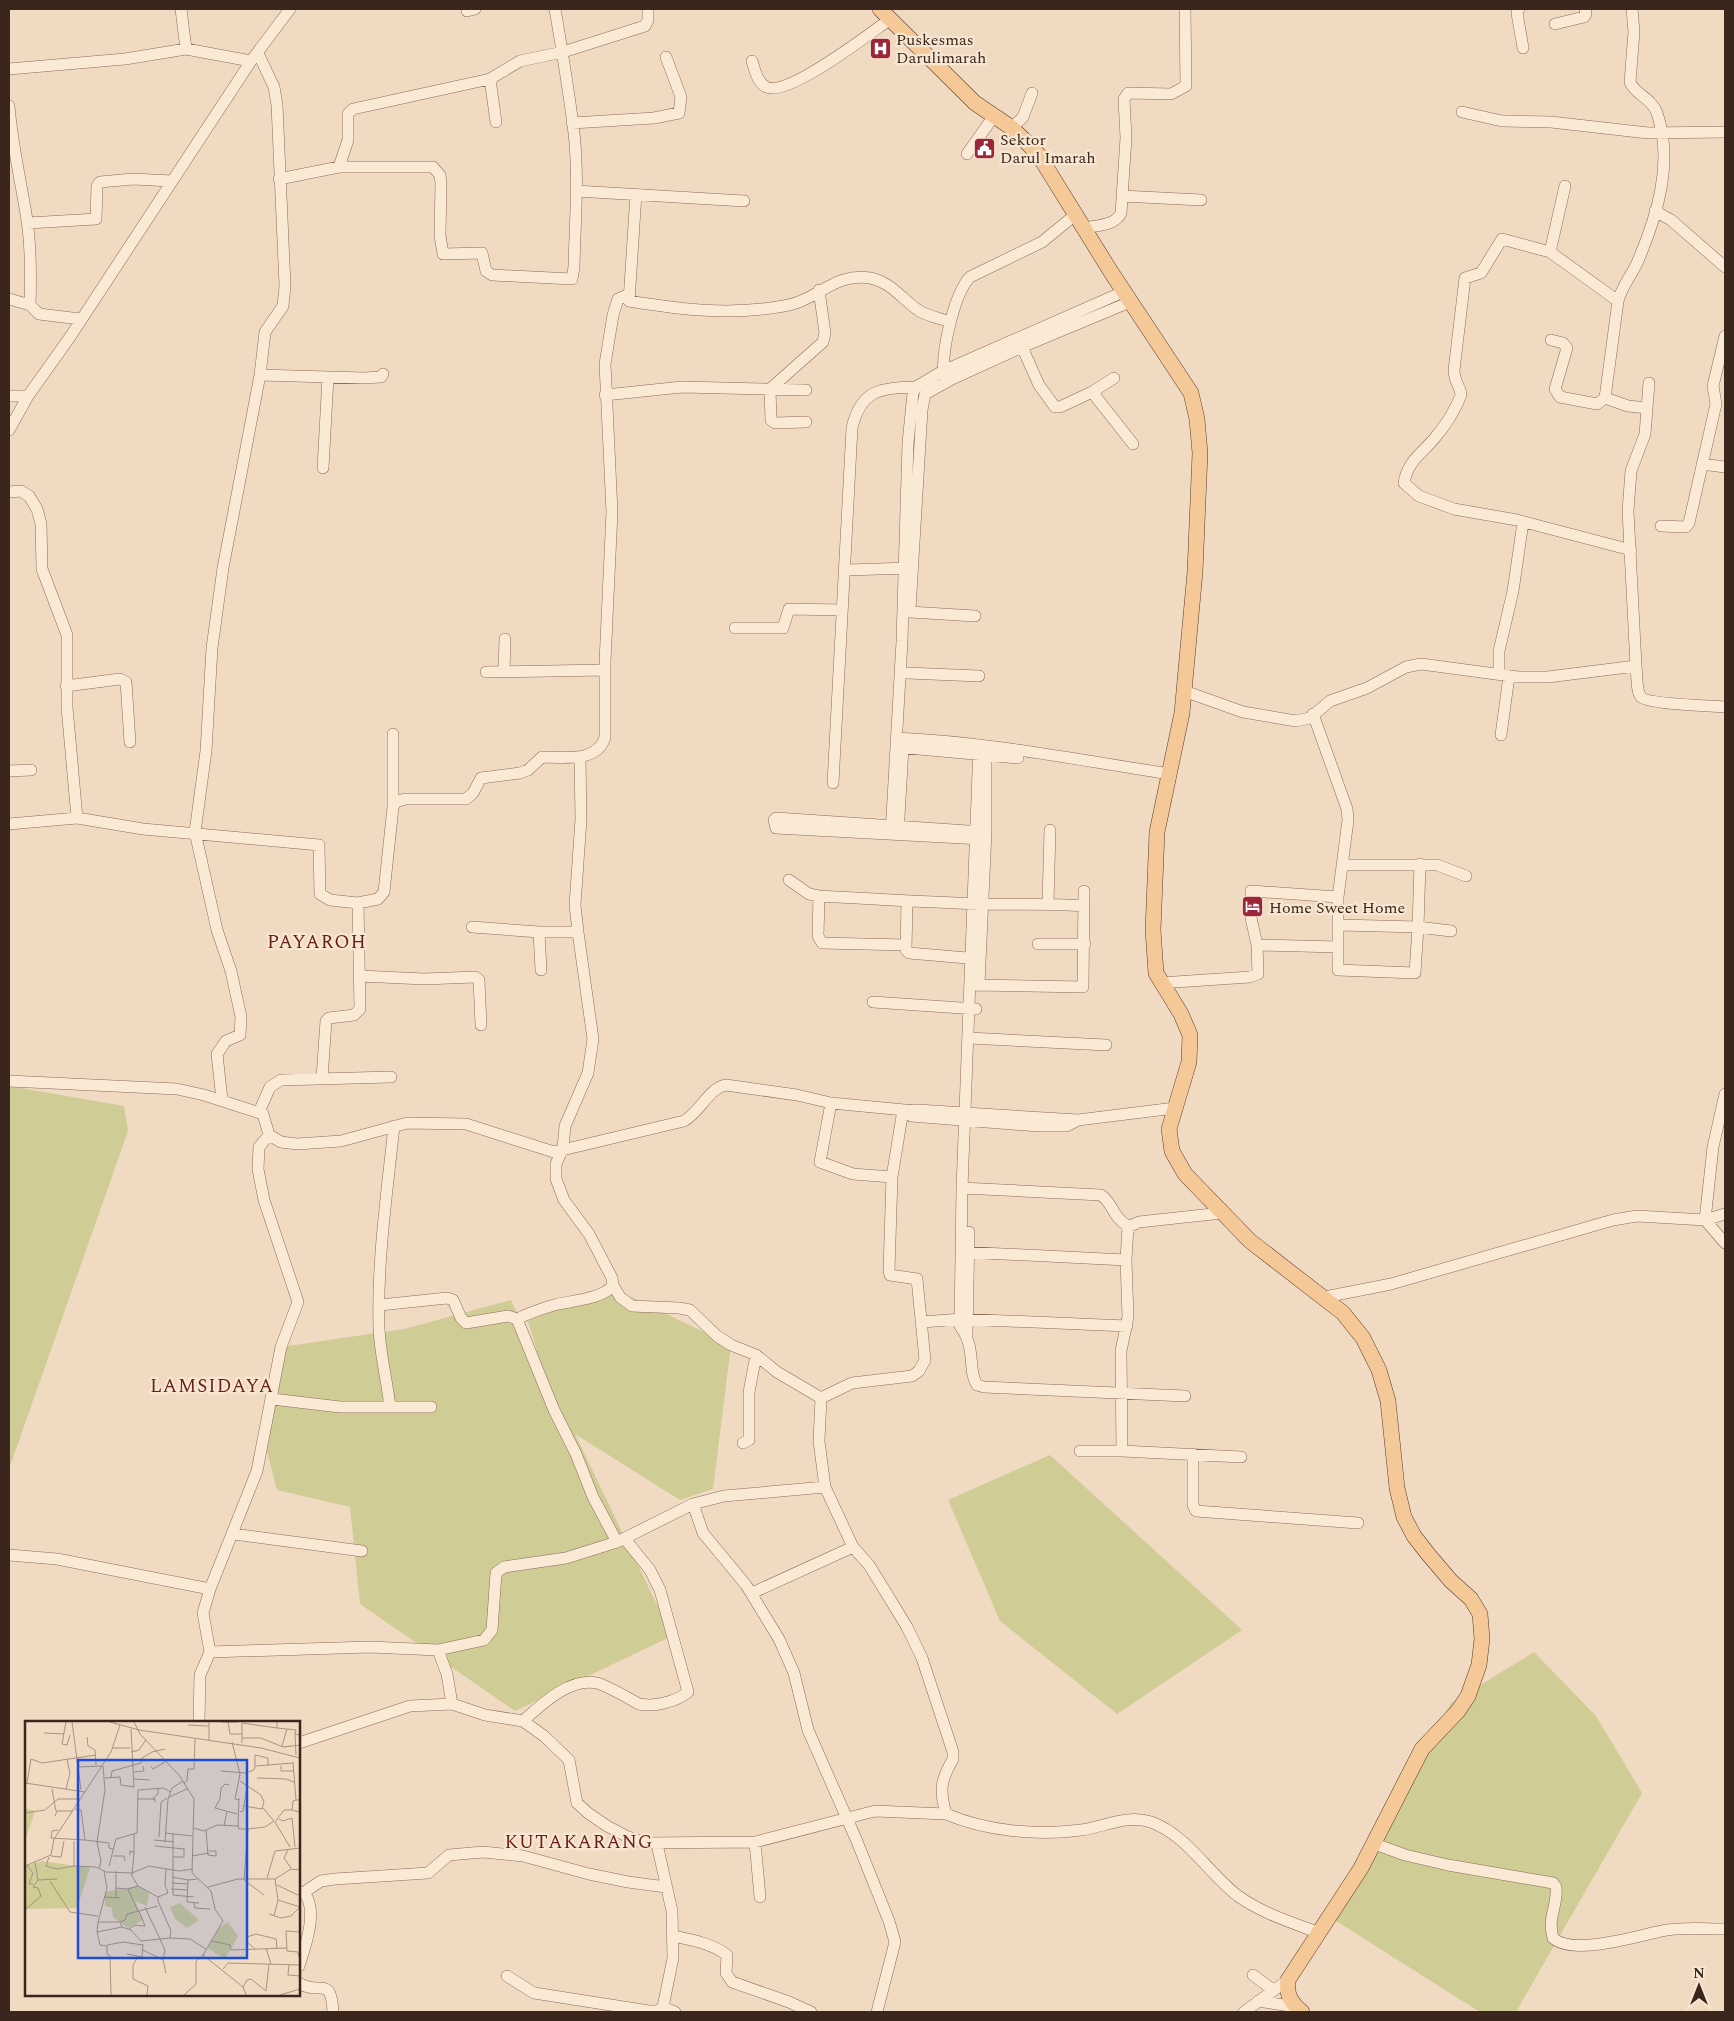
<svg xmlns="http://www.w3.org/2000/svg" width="1734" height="2021" font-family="Spectral,serif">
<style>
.green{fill:#cfcc95}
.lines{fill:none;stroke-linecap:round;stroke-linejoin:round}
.minor-casing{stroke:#8b6b58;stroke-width:12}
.major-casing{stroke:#583a2c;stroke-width:16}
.minor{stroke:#fae9d5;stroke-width:11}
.major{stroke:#f5c997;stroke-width:15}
.labels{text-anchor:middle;stroke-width:4.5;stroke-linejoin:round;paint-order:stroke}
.poi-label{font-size:16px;fill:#3a261d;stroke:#f7e6d1;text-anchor:start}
.quarter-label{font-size:19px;letter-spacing:1px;fill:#681e1a;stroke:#f7e6d1}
.inset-road{fill:none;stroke:#a79380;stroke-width:1}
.view{fill:#1d4ed8;fill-opacity:0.15;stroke:#1d4ed8;stroke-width:2.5}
.inset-edge{fill:none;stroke:#3a261d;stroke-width:2.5}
</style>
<rect width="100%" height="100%" fill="#f0dbc2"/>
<path class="green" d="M9 1086 124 1106 128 1131 9 1469Z
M612 1288 731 1345 713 1489 680 1500 575 1434 672 1636 515 1711 360 1604 350 1507 277 1490 263 1436 281 1347 404 1329 511 1300 539 1358 528 1321Z
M1050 1455 1242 1630 1117 1714 1000 1621 948 1500Z
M1534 1652 1596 1716 1642 1793 1516 2012H1480L1328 1916 1451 1703Z"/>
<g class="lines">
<defs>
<path id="minor" d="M181 9 186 49
M1519 9 1517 13 1523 48
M1632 9 1634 32 1630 82C1635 95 1652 98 1657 113 1674 162 1657 217 1637 263 1631 276 1622 286 1618 301L1605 398 1628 406 1647 408
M467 11 475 9
M1555 24 1584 17 1586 14 1585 9
M752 61C755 70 757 82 766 87 787 98 869 34 889 20
M9 69 125 59 186 49 251 61
M490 79 496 122
M9 106C12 144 21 182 27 220 31 248 31 276 30 305
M1462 112 1502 121 1551 122 1648 133 1725 132
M572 123 654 118 679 113 681 97 666 57
M1012 128 1023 117 1032 93
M967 154 994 116
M339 167 348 140V114L353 109 490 79 520 61 563 52 645 26 648 20V9
M279 179 339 167H433L440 175 441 183 440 235 443 254 482 253 486 271 492 275 572 279 574 267C575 223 579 177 574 133 569 91 562 50 555 9
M1565 186 1550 252 1618 301
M576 191 744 201
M1122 196 1201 200
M1655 211 1671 220 1725 267
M28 223 96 219 97 186 100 182 133 179 172 181
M1084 228C1097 225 1115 226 1121 213L1126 138 1124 99 1128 93 1171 94 1186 86 1185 9
M1550 252 1502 239 1481 273 1465 278 1454 370C1454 382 1461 388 1461 395 1455 411 1445 426 1434 439 1422 453 1407 462 1404 483L1419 496 1454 509 1517 520 1631 550
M9 299 30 305 39 314 80 319
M629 301 636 194
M1551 340 1563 343 1567 348 1555 389 1560 397 1597 404 1605 398
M1022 347 1039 385 1055 407H1060L1092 392 1114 378
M260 375 364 378 381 377 383 374
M944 376C941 352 954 294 970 277L1042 242 1075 215
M1092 392 1133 444
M605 395 682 387 806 390
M9 396H28
M806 422 775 423 771 420 770 389 823 342 825 333 819 290
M9 430 28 396 70 337 251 61 290 9
M1702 464 1725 467
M323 468 328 377
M9 492 21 491 29 496 37 509 41 524 42 569 67 635V707L77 818 9 824
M1661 526 1686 527 1689 523 1716 404 1713 386 1725 336
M846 570 911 568
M910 609 922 410 925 394 952 379 1022 347 1130 302
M910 612 975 616
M735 628H783L789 609 842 610
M1636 666C1637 673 1636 691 1641 697 1647 704 1713 706 1725 707
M486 672 605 670
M504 672 505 639
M907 673 979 676
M1499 674V651L1513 591 1523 522
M66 686 120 679 126 682 130 742
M1184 691 1243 712 1296 721 1310 718 1330 701 1367 688 1406 667 1421 664 1518 677H1548L1636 666 1628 511 1631 471 1645 434 1649 383
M1313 714 1347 809 1348 820 1338 897V970L1415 973 1418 927 1340 925
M1501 735 1509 676
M896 738C988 742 1079 760 1170 774
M979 746 962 1188 960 1326C977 1349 967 1369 977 1385L984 1387 1185 1396
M897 747 1018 758
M9 771 31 770
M833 783 852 428C861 389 881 388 916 387
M393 807V734
M77 818 143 829 319 845 320 894 330 900 358 903
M891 834 902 641 908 443 913 393 916 387 943 371 1123 292
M898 834 903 747
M981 839 776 828 774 820 776 818 983 832
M1420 864 1418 927 1451 931
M1342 865H1437L1466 876
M789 880 809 894 819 896C873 899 926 902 980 904 1015 905 1049 903 1084 906
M819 896 818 936 822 943 906 945
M907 902 906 950 909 953 979 959
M1048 903 1050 830
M472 927 539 932
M578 932 575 905 581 819 580 757
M1038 944H1085
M1257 945 1251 918V891L1338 897
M360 976 424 979 475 977 479 980 481 1025
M1160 983 1250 977 1258 974 1257 945 1338 947
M979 984 986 832V758
M973 985 1083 987 1084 891
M873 1002 976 1009
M969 1038 1106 1045
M322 1078 326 1021 329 1018 354 1015 360 1009 358 903 378 899 384 892 393 807 396 802 405 799H466L473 793 481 778 520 773 528 770 542 757C563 757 598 763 605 737V662L612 512 605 364 613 315 618 299 625 296 629 301C683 310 734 316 789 305 818 299 836 272 870 278 891 282 902 299 918 310 926 316 940 318 950 322
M9 1081 177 1089 204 1095 263 1114 269 1135 281 1142 297 1144 341 1141 407 1123 466 1124 554 1152 684 1121C700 1112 709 1088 726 1085L797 1095 831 1103 915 1111
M1725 1094 1713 1147 1705 1220 1725 1243
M222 1100 217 1054 226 1041 240 1035 241 1017 231 971 217 930 195 832 206 751 212 648 223 568 260 375 265 332 283 306 285 286 277 105 274 87 258 53
M831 1103 820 1162 853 1174 892 1177
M903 1110 892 1177 889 1271 890 1275 917 1279 925 1360 919 1371 912 1376 852 1383 821 1398 819 1441 825 1487 853 1547 869 1565 885 1591 907 1627 922 1658 953 1752V1759C941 1780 939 1789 946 1814 986 1831 1037 1836 1081 1830 1104 1827 1127 1814 1151 1822 1187 1835 1209 1874 1238 1896 1262 1913 1290 1922 1317 1932
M263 1114 259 1112 270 1087 281 1080 391 1077
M1078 1120 1067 1126H1039L911 1116 915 1111 912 1110H917L1078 1120 1175 1108
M269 1135 259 1147 258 1169 264 1200 298 1302 281 1347 257 1471 210 1589 203 1613 210 1652 370 1647 438 1650 447 1674 452 1704 485 1715 523 1721 544 1736 569 1760 577 1803 588 1813 607 1826 628 1837 645 1843 755 1842 875 1811 946 1814
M962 1188 1101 1195C1114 1204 1111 1216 1129 1227
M1222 1213 1139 1222 1128 1227 1126 1260 1128 1317 1121 1351 1122 1451 1241 1457
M963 1252 1126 1260
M613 1285 620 1297 632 1306 679 1308 690 1310 717 1336 731 1345 756 1355 777 1372 821 1398
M1325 1297 1391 1284 1613 1220 1637 1216 1705 1220 1725 1214
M380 1305 447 1298 453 1300 461 1318 466 1323 508 1316 517 1319 554 1410 576 1454 593 1497 617 1542
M517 1319C529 1313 541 1309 554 1305 570 1301 604 1299 613 1285L612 1278 589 1234 564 1200 556 1179V1164L563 1148 565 1126 588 1073 593 1039 578 932H539L541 970
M922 1322 961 1319 1127 1326
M967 1335 969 1232
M272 1399 340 1407H431
M390 1407C387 1380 380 1354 379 1328 377 1261 387 1193 394 1126
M743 1443 749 1440V1392L756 1355
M1080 1451H1122
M1193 1454V1505L1196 1511 1358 1523
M693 1504 703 1533 746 1585 779 1639 794 1673 808 1730 856 1839 889 1921 895 1942 877 2012
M233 1534 362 1551
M9 1555 57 1559 210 1589
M752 1593 853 1547
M438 1650 484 1640 492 1630 496 1573 504 1567 566 1558 617 1542 693 1504 724 1496 825 1487
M523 1721C542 1704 570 1677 597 1683 608 1686 628 1698 639 1704 654 1707 676 1702 688 1692L660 1590 650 1570 625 1539
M199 1722 200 1675 210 1652
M299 1743 410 1706 452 1704
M755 1842 760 1897
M1375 1844 1405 1855 1448 1865 1553 1883 1556 1887C1558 1906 1547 1917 1553 1938 1574 1957 1642 1934 1667 1930 1687 1927 1706 1929 1725 1929
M299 1892 305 1894C318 1912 305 1947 299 1966
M303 1893 321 1881 335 1879 428 1873 449 1855 483 1852 523 1856 589 1874 628 1882 666 1887
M673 1936C691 1940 711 1943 727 1955L726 1973 732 1982 789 2002 811 2012
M1253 1975 1273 1990
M507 1976 534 1993 649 2011H657L663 2007 673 1958 672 1911 657 1844
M299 1983C319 1997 331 1973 333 2012
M1258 2001 1296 2007
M663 2007 675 2012
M1244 2012 1288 1980"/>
<path id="major" d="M880 9 975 103 1012 128 1038 154 1111 272 1191 393 1197 419 1200 453 1195 572 1182 713 1157 832 1153 930 1156 973 1181 1014 1190 1035 1189 1062 1169 1129 1172 1151 1185 1174 1250 1241 1343 1313 1363 1338 1379 1370 1388 1401 1397 1488 1404 1517 1414 1536 1428 1554 1451 1581 1471 1599 1480 1614 1482 1639 1479 1665 1468 1696 1458 1711 1422 1749 1361 1868 1288 1980C1286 1995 1291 2003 1302 2012"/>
</defs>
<use href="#minor" class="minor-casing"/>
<use href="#major" class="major-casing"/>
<use href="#minor" class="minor"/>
<use href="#major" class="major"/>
</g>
<defs>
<symbol id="hospital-square" viewBox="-11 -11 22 22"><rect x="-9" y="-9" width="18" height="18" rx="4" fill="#9c2539" stroke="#f7e6d1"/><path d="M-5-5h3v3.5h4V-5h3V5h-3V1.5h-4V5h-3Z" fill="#fff"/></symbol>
<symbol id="civic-square" viewBox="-11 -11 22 22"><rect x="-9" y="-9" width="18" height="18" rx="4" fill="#9c2539" stroke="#f7e6d1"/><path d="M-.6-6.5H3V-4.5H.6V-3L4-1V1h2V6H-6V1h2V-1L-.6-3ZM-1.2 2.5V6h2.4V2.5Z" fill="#fff"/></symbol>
<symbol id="hotel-square" viewBox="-11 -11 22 22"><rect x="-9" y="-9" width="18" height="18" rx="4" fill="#9c2539" stroke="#f7e6d1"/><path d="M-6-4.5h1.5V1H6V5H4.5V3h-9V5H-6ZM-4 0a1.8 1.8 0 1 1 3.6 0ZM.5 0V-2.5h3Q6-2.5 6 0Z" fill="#fff"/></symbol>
</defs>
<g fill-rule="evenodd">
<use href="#hospital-square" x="868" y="36" width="25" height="25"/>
<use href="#civic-square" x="972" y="136" width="25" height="25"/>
<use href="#hotel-square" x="1240" y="894" width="25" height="25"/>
</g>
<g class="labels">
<g class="poi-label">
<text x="896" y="45">Puskesmas<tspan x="896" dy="18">Darulimarah</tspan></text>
<text x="1000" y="145">Sektor<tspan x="1000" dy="18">Darul Imarah</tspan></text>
<text x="1269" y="913">Home Sweet Home</text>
</g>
<g class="quarter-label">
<text x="317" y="948">PAYAROH</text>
<text x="212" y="1392">LAMSIDAYA</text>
<text x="579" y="1848">KUTAKARANG</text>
</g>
</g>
<g transform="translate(25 1721)">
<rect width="275" height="275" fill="#f0dbc2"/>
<path d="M0 87 10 90 0 120ZM17 140 65 147 52 187 0 188V145ZM112 165 124 171 122 185 110 180 118 199 103 207 88 196 87 187 80 185V171ZM155 182 174 199 162 207 150 198 145 186ZM203 201 213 215 200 238 182 227 195 206Z" fill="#cfcc95"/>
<path class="inset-road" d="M41 1 37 23 42 24 45 14M47 1 56 69M85 1 114 9 236 27 275 37M109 1 115 13 154 54 169 78 167 152 186 170 190 188 198 200 178 234 218 266 221 274M184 1V20M197 1H213M203 1 205 13H217M252 1V7L271 9 270 13 275 14M217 2 252 7M217 2V22M163 4 183 5M19 12 39 13M270 13 271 34M62 16 63 25 70 29 71 44M217 17H236L258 26 275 24M207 21 215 53 210 78 214 79M257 25 262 8M88 27H105M106 31 114 29 121 19M268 41 271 79H275M126 45 128 48 140 41M230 45V34L243 37V45M256 45V50H269M53 46 77 45M196 50 221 52 229 49 230 45 268 42M109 51 119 50 118 45M86 56 87 50 116 42 117 37 127 31 140 28M80 57 95 56 96 64 109 66 106 8M232 57 261 58 269 61M109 58 125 59M215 60 236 74 239 81 237 88 219 85M0 62 60 71M2 62 6 38 17 42 71 34M159 62 162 60 163 48H169L170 18M204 64 200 63 196 67 195 78 190 87 212 93M27 68 31 90M41 68 45 52 42 38M144 76 162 68M112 78H131M271 79 268 80 267 89 274 91 275 88M131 81 128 77 133 73V68M238 87 249 100M215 91 218 90 222 66M0 92 20 89 33 78H55M30 95 32 90H48M254 98 258 100 267 97 270 126M199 105 202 90M213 105 214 108H223L240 106 249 100M168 107 179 110 192 104 213 105 214 77M223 108 219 159 239 174M33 109 27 110 26 117 60 119 56 89 50 88M181 109 183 134 191 135V130H184M140 112 167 115M148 112V174L169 176M134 116 136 81 142 77M60 119 84 122V127L88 128M129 119 149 121M49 120V145M140 121 143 78 147 67 158 60M130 125 159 128M265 126 250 101 259 89H267M263 129 259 137 266 147M109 131V113M26 135 36 136 39 120M88 135H99L100 140M167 135 184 132M24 136 21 145 32 148 49 145 71 146 81 151 107 152 124 145 154 150 168 148M148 136H159V127M2 144 8 152 4 163H8M0 145 26 134 29 118 86 31 95 4M84 145 91 118 112 112 113 69 138 67 146 71M74 147 76 140 72 121 80 69 78 45M141 148 140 164 143 172 133 176V180L146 210 145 217 165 218 181 228M79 150 82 167 73 201H95L97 206 106 209 116 220 145 217M147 156 163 159M242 157 250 130 275 127M172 158 163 159 162 181 174 182M13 159 32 158M25 160 45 191 73 195M147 162 163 163M252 164 275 175M113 165 133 176M183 166 213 158H250L266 148 275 149M90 167 103 168 113 190M103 168 113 165 107 155 109 131 105 130V134M146 168 163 169M79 176 95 177M91 177V150M253 179 275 186M169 182 170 187 185 188M120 186 140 229 138 239 141 252M0 189 16 175 13 167 8 166 13 159 10 141M244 193 256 197 266 195 275 186M249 195 253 179 250 158M73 201 72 211 97 206M95 201 100 199 102 193 133 185M104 208 110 204 120 205 114 190M72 211 75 224 82 225V233L85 235 86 274M187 220 205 224 206 229 262 227M82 224 98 221 118 224M241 227 246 243M230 228 221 220 222 216 231 213 251 218 252 227M118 229 138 239M102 233 117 236 118 223M113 236 108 244V258L123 265 122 274M274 236 273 231 262 230 261 210 275 211M264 243 263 254 275 255M198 248 203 242 275 244M218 266 222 259 226 258 241 270 244 243M159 274 171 263V240L179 233M255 274 275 268"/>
<path class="view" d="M53 39H222V237H53Z"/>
<rect width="275" height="275" class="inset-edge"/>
</g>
<rect width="1734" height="2021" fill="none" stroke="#3a261d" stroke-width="20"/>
<g transform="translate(1699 1986)" stroke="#f7e6d1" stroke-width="4" paint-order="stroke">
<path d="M0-4L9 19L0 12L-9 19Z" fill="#3a261d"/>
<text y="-8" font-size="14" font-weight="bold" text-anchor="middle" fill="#3a261d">N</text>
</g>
</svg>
